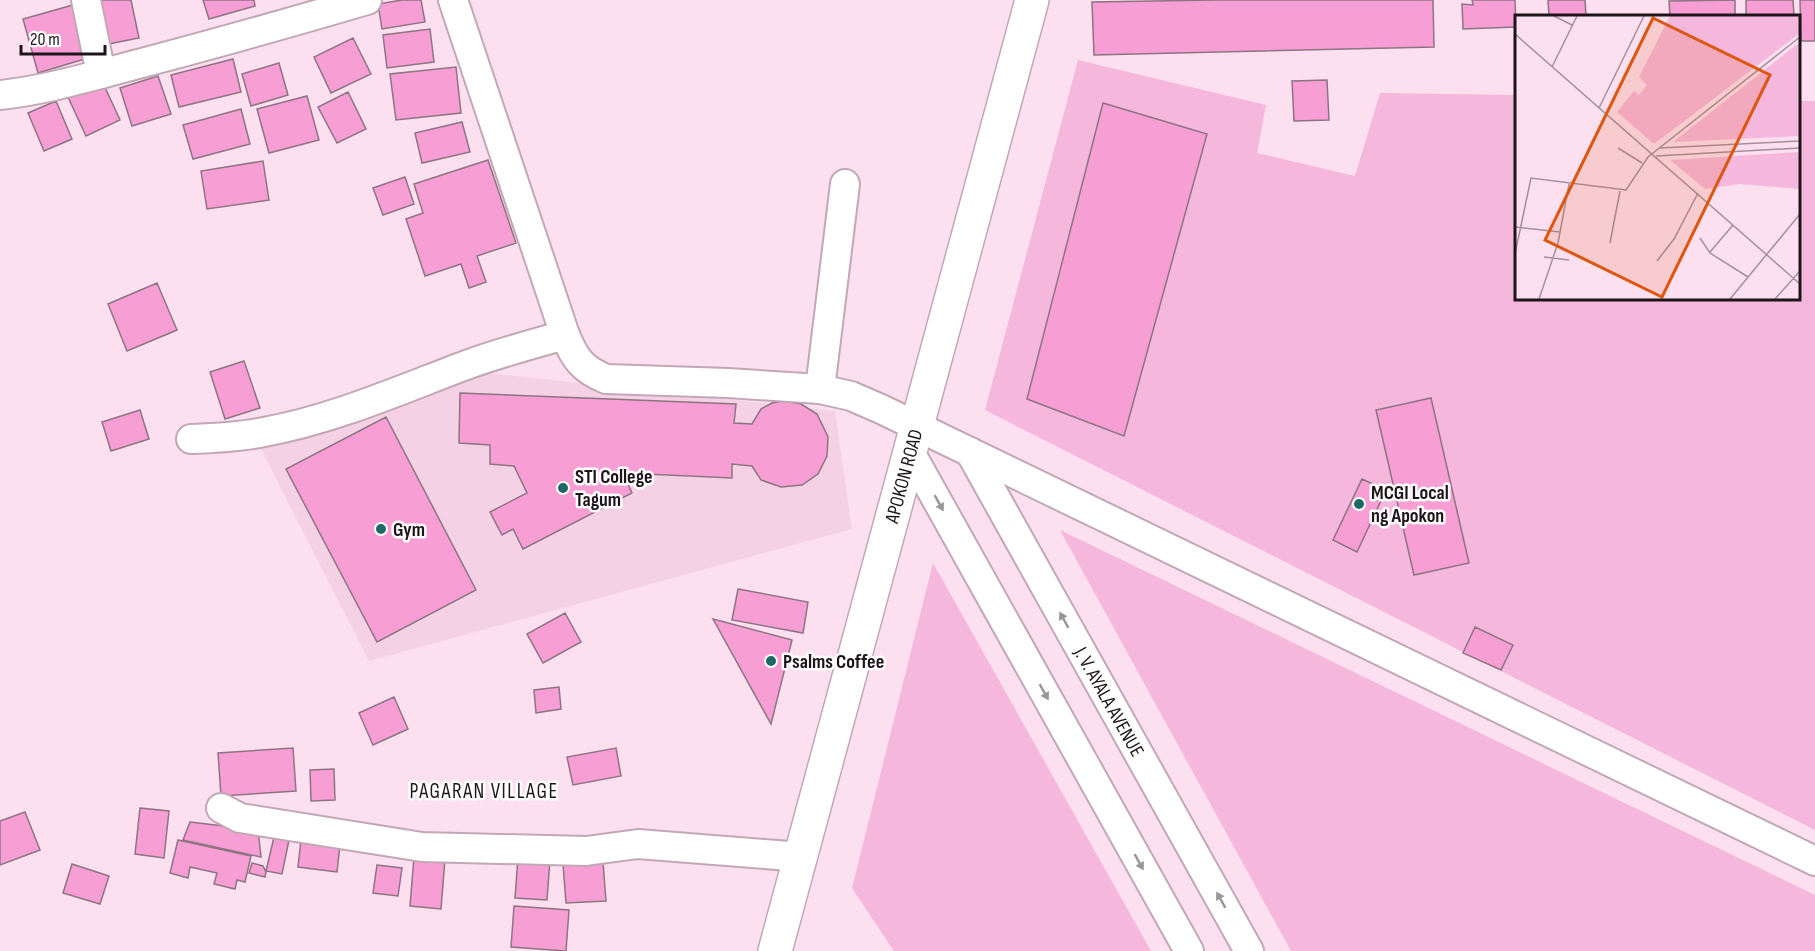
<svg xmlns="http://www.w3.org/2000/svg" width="1815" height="951" font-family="'Sofia Sans Condensed',sans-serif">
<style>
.built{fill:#f4d1e4}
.green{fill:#f6b7dc}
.building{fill:#f79ed4;stroke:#8d7482;stroke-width:1.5}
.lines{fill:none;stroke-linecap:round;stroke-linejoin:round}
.minor-casing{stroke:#c2a8b6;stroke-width:32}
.highway-casing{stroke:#c2a8b6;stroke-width:36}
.minor{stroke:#fff;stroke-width:28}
.highway{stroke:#fff;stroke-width:33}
.oneway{fill:#9a9698}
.poi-dot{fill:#1c6968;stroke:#fff;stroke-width:2}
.labels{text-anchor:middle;stroke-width:5;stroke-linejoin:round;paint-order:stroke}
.poi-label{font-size:20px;font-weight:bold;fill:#1e151a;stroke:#fff;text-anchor:start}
.street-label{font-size:20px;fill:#1e151a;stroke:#fff}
.neighbourhood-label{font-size:21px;letter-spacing:1.5px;fill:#1e151a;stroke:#fff}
.inset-road{fill:none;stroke:#a48f9a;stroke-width:1.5}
.view{fill:#de560d;fill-opacity:0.15;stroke:#de560d;stroke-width:3}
.inset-edge{fill:none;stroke:#1e151a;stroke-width:3}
</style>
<rect width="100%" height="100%" fill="#fde0f0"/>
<path class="built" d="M487 373 835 411 852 529 369 661 260 447Z"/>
<path class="green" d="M1078 60 1266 105 1257 153 1355 176 1380 93 1516 95V298H1798L1799 101H1815V830L985 410Z
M1060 530 1815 895V951H1291Z
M933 563 1151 951H894L852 888Z"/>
<path class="building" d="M93 0H131L139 38 103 45Z
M203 0H254L255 6 209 19Z
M402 0H421L425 22 382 29 378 4Z
M1214 0H1433L1434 47 1094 55 1092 2Z
M1472 0H1515L1516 27 1463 29 1462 4 1473 5Z
M1548 0H1585L1586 16H1549Z
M1735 0V16H1670L1669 1Z
M1746 0H1793L1794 16H1746Z
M1800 0H1815V41H1801Z
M73 5 88 58 38 73 23 19Z
M430 29 434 62 387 68 383 35Z
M353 38 371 74 331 93 314 57Z
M233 59 241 92 179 107 171 75Z
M279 63 288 95 251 106 242 74Z
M456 67 461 113 396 120 390 74Z
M158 76 171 114 132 126 120 88Z
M1327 80 1329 120 1294 121 1292 81Z
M102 81 120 120 86 136 68 97Z
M348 92 366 129 337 143 318 107Z
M307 96 319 140 269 153 257 109Z
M56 101 72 139 44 151 28 113Z
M1103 103 1207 134 1124 436 1027 399Z
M241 109 250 144 193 159 183 125Z
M462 122 470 152 422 163 415 133Z
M488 160 516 243 477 256 486 282 469 288 461 264 425 276 406 219 423 213 414 184Z
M263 161 269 200 207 209 201 171Z
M405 177 414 204 383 215 373 188Z
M157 283 177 330 127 351 108 304Z
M244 361 260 408 225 419 210 372Z
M460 393 736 404 734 423 752 424 761 409 772 403 784 401 801 404 817 414 828 437 827 456 818 474 802 485 781 487 761 480 752 466 732 464V478L623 473 632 493 523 549 513 529 502 535 490 512 527 493 514 466 490 464V445L459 443Z
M1431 398 1469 563 1414 575 1376 410Z
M140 410 149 439 111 451 102 422Z
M386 417 476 590 377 642 286 469Z
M1362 479 1386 490 1357 552 1333 540Z
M738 589 808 602 803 633 732 620Z
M565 613 581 642 543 663 527 634Z
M713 619 792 640 771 724Z
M1475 627 1513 645 1501 670 1463 653Z
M559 687 561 709 536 713 534 690Z
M394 697 408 729 373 745 359 713Z
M293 748 296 791 221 796 218 753Z
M616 748 621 776 573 785 567 757Z
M334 769 335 800 311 801 310 770Z
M140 808 169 811 164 858 135 854Z
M25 812 40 850 0 865V821Z
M190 822 258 830 261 857 183 840Z
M274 837 289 840 282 874 266 871Z
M178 840 251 856 245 882 237 880 235 889 214 884 217 873 190 867 188 878 170 873Z
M301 840 340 845 337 872 298 867Z
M414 857 445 859 441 909 410 906Z
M518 857 550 860 547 900 515 898Z
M603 862 606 901 566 903 563 864Z
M252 863 263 866 266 872 265 877 249 873Z
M72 864 109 876 100 904 63 893Z
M377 865 402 868 398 896 373 893Z
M514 906 569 910 566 951 511 947Z"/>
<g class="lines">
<defs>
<g id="minor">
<path d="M86 0 101 74"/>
<path d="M453 0 565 335C575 359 582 369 606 379L728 383 820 389 851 396 881 409 1815 861"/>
<path d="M0 95C48 90 96 75 142 63 218 43 292 22 367 0"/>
<path d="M820 389 845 184"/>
<path d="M191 439C216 438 240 437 264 432 335 419 402 389 469 364 500 353 532 344 565 335"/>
<path d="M910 452 1189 951"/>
<path id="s1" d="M970 452 1249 951"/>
<path d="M221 808 240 818 422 847 586 851 638 844 802 857"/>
</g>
<g id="highway">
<path id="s2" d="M775 951 1032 0"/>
</g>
</defs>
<use href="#minor" class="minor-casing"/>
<use href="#highway" class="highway-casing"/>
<use href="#minor" class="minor"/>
<use href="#highway" class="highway"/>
</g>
<defs><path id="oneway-solid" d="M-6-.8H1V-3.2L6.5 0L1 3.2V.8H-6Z" transform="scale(1.5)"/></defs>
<g class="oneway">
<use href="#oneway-solid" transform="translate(939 503) rotate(61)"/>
<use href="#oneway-solid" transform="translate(1064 620) rotate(-119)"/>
<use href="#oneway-solid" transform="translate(1044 692) rotate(61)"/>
<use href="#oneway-solid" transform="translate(1139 862) rotate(61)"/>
<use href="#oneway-solid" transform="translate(1221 900) rotate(-119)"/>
</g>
<g class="poi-dot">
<circle cx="563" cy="488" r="6"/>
<circle cx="1359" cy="504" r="6"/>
<circle cx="381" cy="529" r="6"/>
<circle cx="771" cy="661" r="6"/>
</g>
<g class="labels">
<g class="poi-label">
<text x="575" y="483">STI College<tspan x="575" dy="23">Tagum</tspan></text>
<text x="1371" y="499">MCGI Local<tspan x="1371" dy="23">ng Apokon</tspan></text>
<text x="393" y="536">Gym</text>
<text x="783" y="668">Psalms Coffee</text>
</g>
<g class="street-label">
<text dy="7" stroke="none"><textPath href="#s2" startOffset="492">APOKON ROAD</textPath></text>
<text dy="7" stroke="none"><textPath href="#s1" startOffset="286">J. V. AYALA AVENUE</textPath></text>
</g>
<g class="neighbourhood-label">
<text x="484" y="798">PAGARAN VILLAGE</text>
</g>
</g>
<g transform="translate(1515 15)">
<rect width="285" height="285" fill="#fde0f0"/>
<path d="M155 1H285V18L139 129 102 97 119 76 124 80 132 70 124 62ZM285 27V121L158 127ZM285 137V174L224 169 190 174 155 145Z" fill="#f6b7dc"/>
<path class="inset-road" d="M39 1 57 10M0 19 285 269M37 52 62 1M84 93 129 1M103 133 127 148M145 133 285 126M141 141 285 133M0 212 45 217M185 223 195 238 233 262M95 228 105 176M195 237 218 210M0 239 16 163 111 175 133 142 285 22M29 242 54 245M142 246 159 224 183 178M24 284 43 228 54 169M215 284 285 199M260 284 285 256"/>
<path class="view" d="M138 3 255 60 147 282 30 225Z"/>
<rect width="285" height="285" class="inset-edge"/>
</g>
<path d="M21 45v9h84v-9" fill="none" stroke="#1e151a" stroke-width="3"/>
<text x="30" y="45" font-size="18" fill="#1e151a" stroke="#ffffff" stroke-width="4.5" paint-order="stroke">20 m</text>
</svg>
